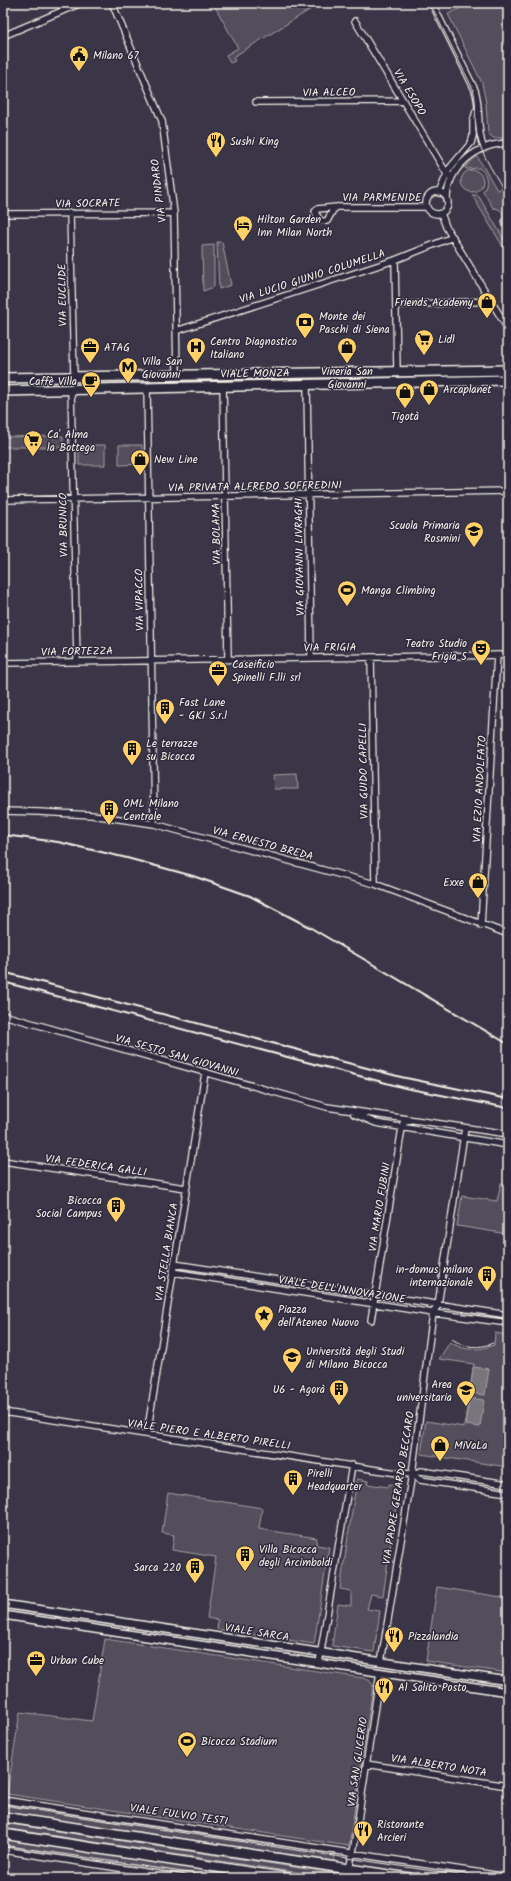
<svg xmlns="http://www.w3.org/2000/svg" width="511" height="1881" font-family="Kalam,sans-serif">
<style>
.green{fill:#534e5c;stroke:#a4a0a2}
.water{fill:#78747b;stroke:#aaa6a7}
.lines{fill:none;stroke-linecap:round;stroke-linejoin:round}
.minor-casing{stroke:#f4f1e8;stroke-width:8}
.tertiary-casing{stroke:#f4f1e8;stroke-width:10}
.primary-casing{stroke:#f4f1e8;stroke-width:12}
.minor{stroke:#2f2a3d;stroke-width:5.5}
.tertiary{stroke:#2f2a3d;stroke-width:7}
.primary{stroke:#2f2a3d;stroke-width:9}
.tram{stroke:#f4f1e8;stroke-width:1}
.rail{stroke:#f4f1e8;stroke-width:2}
.labels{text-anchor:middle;stroke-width:3;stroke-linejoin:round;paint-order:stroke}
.poi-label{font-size:11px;fill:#f4f1e8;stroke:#2f2a3d;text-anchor:start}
.street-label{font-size:11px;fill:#f4f1e8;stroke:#2f2a3d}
</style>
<rect width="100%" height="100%" fill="#3b3647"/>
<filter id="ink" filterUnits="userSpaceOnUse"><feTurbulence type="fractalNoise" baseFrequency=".025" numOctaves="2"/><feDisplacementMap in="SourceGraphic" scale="8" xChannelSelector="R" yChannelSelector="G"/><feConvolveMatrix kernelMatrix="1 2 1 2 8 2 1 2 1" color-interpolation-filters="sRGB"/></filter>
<g filter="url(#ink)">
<path class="green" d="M213 3H308L311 9 233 57 235 61 230 63 226 55 238 48Z
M471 3H502L508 12V138H493L488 133 486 103 482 83 448 14Z
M477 156 497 190 508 184V233L501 222C505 214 502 208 493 208L483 191C489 183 487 173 479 168L466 169 465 167Z
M461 181a11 11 0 1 1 22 0a11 11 0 1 1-22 0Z
M472 195H478L508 246V255Z
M217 242H222L231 285 219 289Z
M214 245V287L203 291 202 246Z
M508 374V377L188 382V379Z
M63 436V447H3V437Z
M105 445V465H79V445Z
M119 445H142V464L119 465Z
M297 774 298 789H274L273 775Z
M501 1183 508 1184V1234L457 1226 462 1196 497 1201Z
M495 1333 508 1335V1467L421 1454 426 1421 464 1427 474 1364 439 1359 450 1342C464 1351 478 1351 494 1345Z
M357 1479 368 1481 367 1484 388 1487 389 1484 399 1485 383 1596 371 1594 367 1609 380 1611 374 1652 332 1646 338 1604 351 1606V1591L340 1589Z
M168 1493 262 1508 259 1529 317 1538 316 1545 329 1547 314 1644 217 1629 218 1620 207 1618 216 1557 172 1550 174 1535 162 1533Z
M437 1587 508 1598V1673L426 1661Z
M105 1639 369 1679 373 1686 349 1846 7 1794 20 1712 92 1721Z
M3 1803 335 1854 334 1861 3 1812Z
M3 1823 333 1873V1878L3 1828Z
M3 1838 264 1878H204L3 1847Z"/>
<path class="water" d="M473 1367 489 1369 485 1395 470 1393Z
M469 1398 484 1400 480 1427 465 1425Z"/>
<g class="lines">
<defs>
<path id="minor" d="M112 3 162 121 174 213 177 374
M432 3 475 90C481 109 476 127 483 147
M355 21 447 174 452 177
M3 36 81 3
M256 102 403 101
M426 203a11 11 0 1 1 22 0a11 11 0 1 1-22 0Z
M439 193 449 169 471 143 473 136V122L476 111
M447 200C447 167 477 144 508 143
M337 207 333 210 327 221H320L315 212 317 209 337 207H427
M70 213 74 377
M441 213 446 227 508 329
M3 214 174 213
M395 260 397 372
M396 305 492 301
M176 331 395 260 453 237
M307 384 311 657
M223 385 228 658
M147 387 154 824
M71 389 77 661
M3 500 508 491
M371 657 375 884
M3 663 508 655
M3 811 39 812 92 815 154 824 375 884 508 934
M481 925 497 655
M3 1015 327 1107 508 1134
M354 1114 376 1123 508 1145
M3 1161 186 1188
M174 1264 508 1315
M172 1272 433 1313 508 1323
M371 1320 402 1128 403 1123 409 1121
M3 1412 397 1473 412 1474 421 1471 508 1484
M147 1434 205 1073
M412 1474 420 1480 508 1493
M381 1662 412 1474 433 1313 438 1305 465 1128
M319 1663 352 1465
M366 1764 508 1786
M3 1800 508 1877
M3 1850 183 1878
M349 1869 354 1847 380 1672"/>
<path id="tertiary" d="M3 1604 508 1681
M3 1615 508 1692"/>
<path id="primary" d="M3 378 508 370
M3 391 508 380
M3 1817 409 1878
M3 1834 288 1878"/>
</defs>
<use href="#minor" class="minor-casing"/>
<use href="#tertiary" class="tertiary-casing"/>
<use href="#primary" class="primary-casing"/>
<use href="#minor" class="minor"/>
<use href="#tertiary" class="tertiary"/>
<use href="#primary" class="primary"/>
<path class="tram" d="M430 3 473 89C478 105 473 120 477 136 482 157 498 178 508 198
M452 1339C465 1348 479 1349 493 1343
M3 1805 478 1878
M3 1845 222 1878"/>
<path class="rail" d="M3 835 58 842 127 858 193 876 250 896 311 928 508 1044
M3 972 401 1077 508 1099
M3 982 405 1088 508 1108"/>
</g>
</g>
<defs>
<symbol id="civic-pin" viewBox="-11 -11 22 30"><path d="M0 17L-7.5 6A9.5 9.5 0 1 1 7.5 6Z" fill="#ffd166" stroke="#2f2a3d"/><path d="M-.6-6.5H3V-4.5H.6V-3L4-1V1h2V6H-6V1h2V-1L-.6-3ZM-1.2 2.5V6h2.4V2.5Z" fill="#111"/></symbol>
<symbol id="restaurant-pin" viewBox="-11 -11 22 30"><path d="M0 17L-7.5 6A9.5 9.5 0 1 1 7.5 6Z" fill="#ffd166" stroke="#2f2a3d"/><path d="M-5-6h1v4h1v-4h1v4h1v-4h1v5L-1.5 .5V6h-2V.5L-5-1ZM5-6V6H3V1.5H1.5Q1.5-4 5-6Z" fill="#111"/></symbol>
<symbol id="hotel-pin" viewBox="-11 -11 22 30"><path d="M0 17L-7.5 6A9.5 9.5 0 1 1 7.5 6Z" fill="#ffd166" stroke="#2f2a3d"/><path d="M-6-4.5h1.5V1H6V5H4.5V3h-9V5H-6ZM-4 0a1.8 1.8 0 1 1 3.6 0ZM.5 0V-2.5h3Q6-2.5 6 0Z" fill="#111"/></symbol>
<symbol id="shop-pin" viewBox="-11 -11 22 30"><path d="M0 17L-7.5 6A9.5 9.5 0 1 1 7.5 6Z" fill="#ffd166" stroke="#2f2a3d"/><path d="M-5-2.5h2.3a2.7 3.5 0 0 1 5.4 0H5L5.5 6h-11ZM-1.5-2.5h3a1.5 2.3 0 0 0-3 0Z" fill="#111"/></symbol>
<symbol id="bank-pin" viewBox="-11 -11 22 30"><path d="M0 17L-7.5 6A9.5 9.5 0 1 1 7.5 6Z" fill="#ffd166" stroke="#2f2a3d"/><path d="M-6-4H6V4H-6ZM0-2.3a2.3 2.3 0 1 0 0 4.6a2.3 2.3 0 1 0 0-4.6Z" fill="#111"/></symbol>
<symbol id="supermarket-pin" viewBox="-11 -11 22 30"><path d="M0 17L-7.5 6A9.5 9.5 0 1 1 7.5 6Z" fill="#ffd166" stroke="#2f2a3d"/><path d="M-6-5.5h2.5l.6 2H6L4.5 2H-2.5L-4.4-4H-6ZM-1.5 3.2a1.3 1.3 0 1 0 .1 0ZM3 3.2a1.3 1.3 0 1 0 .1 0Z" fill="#111"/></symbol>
<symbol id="office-pin" viewBox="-11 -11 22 30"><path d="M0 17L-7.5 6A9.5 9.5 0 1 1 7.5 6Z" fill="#ffd166" stroke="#2f2a3d"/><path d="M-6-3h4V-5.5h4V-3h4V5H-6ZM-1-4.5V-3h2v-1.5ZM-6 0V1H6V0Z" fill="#111"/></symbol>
<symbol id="hospital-pin" viewBox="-11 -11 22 30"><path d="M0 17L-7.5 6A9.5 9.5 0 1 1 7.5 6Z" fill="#ffd166" stroke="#2f2a3d"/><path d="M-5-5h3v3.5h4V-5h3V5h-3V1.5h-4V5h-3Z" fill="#111"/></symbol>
<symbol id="metro-pin" viewBox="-11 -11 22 30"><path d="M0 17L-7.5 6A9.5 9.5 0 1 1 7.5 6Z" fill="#ffd166" stroke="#2f2a3d"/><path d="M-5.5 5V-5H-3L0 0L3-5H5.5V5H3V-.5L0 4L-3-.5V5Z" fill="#111"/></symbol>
<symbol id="cafe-pin" viewBox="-11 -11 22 30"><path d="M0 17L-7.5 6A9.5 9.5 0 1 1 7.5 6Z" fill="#ffd166" stroke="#2f2a3d"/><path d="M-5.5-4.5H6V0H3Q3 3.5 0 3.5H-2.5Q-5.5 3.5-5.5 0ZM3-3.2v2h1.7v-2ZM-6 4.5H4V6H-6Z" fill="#111"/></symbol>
<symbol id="school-pin" viewBox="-11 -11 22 30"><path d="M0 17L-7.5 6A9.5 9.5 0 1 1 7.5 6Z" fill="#ffd166" stroke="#2f2a3d"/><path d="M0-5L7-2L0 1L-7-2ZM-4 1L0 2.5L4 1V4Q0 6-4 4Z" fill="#111"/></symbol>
<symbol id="stadium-pin" viewBox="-11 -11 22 30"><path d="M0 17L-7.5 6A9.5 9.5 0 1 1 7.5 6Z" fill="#ffd166" stroke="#2f2a3d"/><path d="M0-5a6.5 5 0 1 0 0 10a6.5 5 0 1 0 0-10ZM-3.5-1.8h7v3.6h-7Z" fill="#111"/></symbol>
<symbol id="theatre-pin" viewBox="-11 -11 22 30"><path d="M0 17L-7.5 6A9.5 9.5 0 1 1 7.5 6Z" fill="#ffd166" stroke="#2f2a3d"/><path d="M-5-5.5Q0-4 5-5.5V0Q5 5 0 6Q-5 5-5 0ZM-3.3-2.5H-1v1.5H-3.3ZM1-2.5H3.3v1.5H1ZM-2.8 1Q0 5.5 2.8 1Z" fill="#111"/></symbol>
<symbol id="building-pin" viewBox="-11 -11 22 30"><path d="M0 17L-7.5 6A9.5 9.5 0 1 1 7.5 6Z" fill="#ffd166" stroke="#2f2a3d"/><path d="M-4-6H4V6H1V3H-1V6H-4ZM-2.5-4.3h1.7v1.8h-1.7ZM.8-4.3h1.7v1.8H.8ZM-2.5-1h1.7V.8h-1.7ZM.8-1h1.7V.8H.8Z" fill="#111"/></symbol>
<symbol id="sight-pin" viewBox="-11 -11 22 30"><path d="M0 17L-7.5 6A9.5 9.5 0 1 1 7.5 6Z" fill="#ffd166" stroke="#2f2a3d"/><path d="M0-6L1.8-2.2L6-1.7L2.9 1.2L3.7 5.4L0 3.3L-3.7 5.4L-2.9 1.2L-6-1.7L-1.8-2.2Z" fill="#111"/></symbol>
<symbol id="university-pin" viewBox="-11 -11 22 30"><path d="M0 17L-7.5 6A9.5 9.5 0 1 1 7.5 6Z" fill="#ffd166" stroke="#2f2a3d"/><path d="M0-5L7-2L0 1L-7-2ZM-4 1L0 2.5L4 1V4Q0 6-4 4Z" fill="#111"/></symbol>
</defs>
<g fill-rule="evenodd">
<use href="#civic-pin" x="68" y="44" width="22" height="30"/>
<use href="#restaurant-pin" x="205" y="130" width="22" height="30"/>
<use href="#hotel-pin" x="232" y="214" width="22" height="30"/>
<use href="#shop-pin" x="476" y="291" width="22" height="30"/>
<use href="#bank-pin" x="294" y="311" width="22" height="30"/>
<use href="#supermarket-pin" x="413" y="328" width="22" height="30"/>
<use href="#office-pin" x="79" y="336" width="22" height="30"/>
<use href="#hospital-pin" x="185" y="336" width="22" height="30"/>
<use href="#shop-pin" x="336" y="336" width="22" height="30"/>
<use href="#metro-pin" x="117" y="356" width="22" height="30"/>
<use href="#cafe-pin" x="80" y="370" width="22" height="30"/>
<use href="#shop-pin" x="418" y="378" width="22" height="30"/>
<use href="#shop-pin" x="394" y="381" width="22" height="30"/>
<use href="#supermarket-pin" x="22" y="429" width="22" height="30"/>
<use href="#shop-pin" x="129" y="448" width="22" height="30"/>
<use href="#school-pin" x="463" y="520" width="22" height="30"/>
<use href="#stadium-pin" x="336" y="579" width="22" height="30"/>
<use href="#theatre-pin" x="470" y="638" width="22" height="30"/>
<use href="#office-pin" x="207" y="659" width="22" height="30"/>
<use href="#building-pin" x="154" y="697" width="22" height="30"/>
<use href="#building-pin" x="121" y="738" width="22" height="30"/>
<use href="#building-pin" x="98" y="798" width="22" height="30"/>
<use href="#shop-pin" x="467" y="871" width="22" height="30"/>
<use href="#building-pin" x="105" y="1195" width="22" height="30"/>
<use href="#building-pin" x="476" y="1264" width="22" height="30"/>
<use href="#sight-pin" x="253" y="1304" width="22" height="30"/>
<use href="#university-pin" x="281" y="1346" width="22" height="30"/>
<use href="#building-pin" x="328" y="1378" width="22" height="30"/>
<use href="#university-pin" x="455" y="1379" width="22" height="30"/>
<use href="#shop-pin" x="429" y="1434" width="22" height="30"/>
<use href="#building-pin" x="282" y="1468" width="22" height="30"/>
<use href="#building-pin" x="234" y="1544" width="22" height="30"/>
<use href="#building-pin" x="184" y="1556" width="22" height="30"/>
<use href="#restaurant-pin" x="383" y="1625" width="22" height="30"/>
<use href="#office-pin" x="25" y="1649" width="22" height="30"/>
<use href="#restaurant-pin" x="373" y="1676" width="22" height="30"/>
<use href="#stadium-pin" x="176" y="1730" width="22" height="30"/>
<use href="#restaurant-pin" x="352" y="1819" width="22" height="30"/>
</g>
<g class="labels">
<g class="poi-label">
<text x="93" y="59">Milano 67</text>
<text x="230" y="145">Sushi King</text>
<text x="257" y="223">Hilton Garden<tspan x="257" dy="13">Inn Milan North</tspan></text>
<text x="473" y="306" text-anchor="end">Friends Academy</text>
<text x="319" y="320">Monte dei<tspan x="319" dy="13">Paschi di Siena</tspan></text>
<text x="438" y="343">Lidl</text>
<text x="210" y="345">Centro Diagnostico<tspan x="210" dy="13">Italiano</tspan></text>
<text x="104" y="351">ATAG</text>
<text x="142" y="365">Villa San<tspan x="142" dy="13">Giovanni</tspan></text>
<text x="347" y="375" text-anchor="middle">Vineria San<tspan x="347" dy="13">Giovanni</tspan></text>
<text x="77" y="385" text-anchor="end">Caffè Villa</text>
<text x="443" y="393">Arcaplanet</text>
<text x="405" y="420" text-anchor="middle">Tigotà</text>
<text x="47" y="438">Ca' Alma<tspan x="47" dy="13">la Bottega</tspan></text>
<text x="154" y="463">New Line</text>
<text x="460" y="529" text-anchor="end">Scuola Primaria<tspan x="460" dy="13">Rosmini</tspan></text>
<text x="361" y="594">Manga Climbing</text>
<text x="467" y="647" text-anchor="end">Teatro Studio<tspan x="467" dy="13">Frigia 5</tspan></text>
<text x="232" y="668">Caseificio<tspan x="232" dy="13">Spinelli F.lli srl</tspan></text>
<text x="179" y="706">Fast Lane<tspan x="179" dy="13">- GKI S.r.l</tspan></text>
<text x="146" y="747">Le terrazze<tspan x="146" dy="13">su Bicocca</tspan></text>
<text x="123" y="807">OML Milano<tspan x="123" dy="13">Centrale</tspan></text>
<text x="464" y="886" text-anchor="end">Exxe</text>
<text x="102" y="1204" text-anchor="end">Bicocca<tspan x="102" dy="13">Social Campus</tspan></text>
<text x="473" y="1273" text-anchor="end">in-domus milano<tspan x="473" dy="13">internazionale</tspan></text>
<text x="278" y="1313">Piazza<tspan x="278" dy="13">dell'Ateneo Nuovo</tspan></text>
<text x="306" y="1355">Università degli Studi<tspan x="306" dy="13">di Milano Bicocca</tspan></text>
<text x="452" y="1388" text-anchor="end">Area<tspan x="452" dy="13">universitaria</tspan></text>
<text x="325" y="1393" text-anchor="end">U6 - Agorà</text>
<text x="454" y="1449">MiVaLa</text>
<text x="307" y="1477">Pirelli<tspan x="307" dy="13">Headquarter</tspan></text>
<text x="259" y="1553">Villa Bicocca<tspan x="259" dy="13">degli Arcimboldi</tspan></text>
<text x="181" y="1571" text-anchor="end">Sarca 220</text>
<text x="408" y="1640">Pizzalandia</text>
<text x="50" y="1664">Urban Cube</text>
<text x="398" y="1691">Al Solito Posto</text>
<text x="201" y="1745">Bicocca Stadium</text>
<text x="377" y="1828">Ristorante<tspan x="377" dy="13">Arcieri</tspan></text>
</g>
<g class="street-label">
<text transform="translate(329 92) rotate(-1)" y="4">VIA ALCEO</text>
<text transform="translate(410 92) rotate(59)" y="4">VIA ESOPO</text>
<text transform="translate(158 191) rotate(-97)" y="4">VIA PINDARO</text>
<text x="382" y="201">VIA PARMENIDE</text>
<text transform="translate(88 203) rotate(-1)" y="4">VIA SOCRATE</text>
<text transform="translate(312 276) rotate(-18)" y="4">VIA LUCIO GIUNIO COLUMELLA</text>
<text transform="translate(62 295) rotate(-91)" y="4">VIA EUCLIDE</text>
<text transform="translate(255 373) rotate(-1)" y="4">VIALE MONZA</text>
<text transform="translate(255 486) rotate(-1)" y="4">VIA PRIVATA ALFREDO SOFFREDINI</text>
<text transform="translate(63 525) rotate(-91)" y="4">VIA BRUNICO</text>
<text transform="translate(216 534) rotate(-91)" y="4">VIA BOLAMA</text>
<text transform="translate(299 557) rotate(-91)" y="4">VIA GIOVANNI LIVRAGHI</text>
<text transform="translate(139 600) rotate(-91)" y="4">VIA VIPACCO</text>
<text transform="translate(330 647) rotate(-1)" y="4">VIA FRIGIA</text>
<text transform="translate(77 651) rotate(-1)" y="4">VIA FORTEZZA</text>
<text transform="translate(363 771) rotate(-91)" y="4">VIA GUIDO CAPELLI</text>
<text transform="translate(479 789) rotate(-87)" y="4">VIA EZIO ANDOLFATO</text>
<text transform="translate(263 843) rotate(15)" y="4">VIA ERNESTO BREDA</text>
<text transform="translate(177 1055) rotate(16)" y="4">VIA SESTO SAN GIOVANNI</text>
<text transform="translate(96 1165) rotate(8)" y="4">VIA FEDERICA GALLI</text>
<text transform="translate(379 1207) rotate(-81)" y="4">VIA MARIO FUBINI</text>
<text transform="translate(166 1252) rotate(-81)" y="4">VIA STELLA BIANCA</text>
<text transform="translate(342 1289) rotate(9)" y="4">VIALE DELL'INNOVAZIONE</text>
<text transform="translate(209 1434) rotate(8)" y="4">VIALE PIERO E ALBERTO PIRELLI</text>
<text transform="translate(398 1488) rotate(-81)" y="4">VIA PADRE GERARDO BECCARO</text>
<text transform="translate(257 1632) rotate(9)" y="4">VIALE SARCA</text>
<text transform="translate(357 1762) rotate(-82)" y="4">VIA SAN GLICERIO</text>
<text transform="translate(439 1765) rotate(9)" y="4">VIA ALBERTO NOTA</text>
<text transform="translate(179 1814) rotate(8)" y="4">VIALE FULVIO TESTI</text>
</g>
</g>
<rect width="511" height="1881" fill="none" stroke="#2f2a3d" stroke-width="16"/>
<rect x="8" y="8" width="495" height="1865" fill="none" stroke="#f4f1e8" stroke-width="1.5" filter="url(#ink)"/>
</svg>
